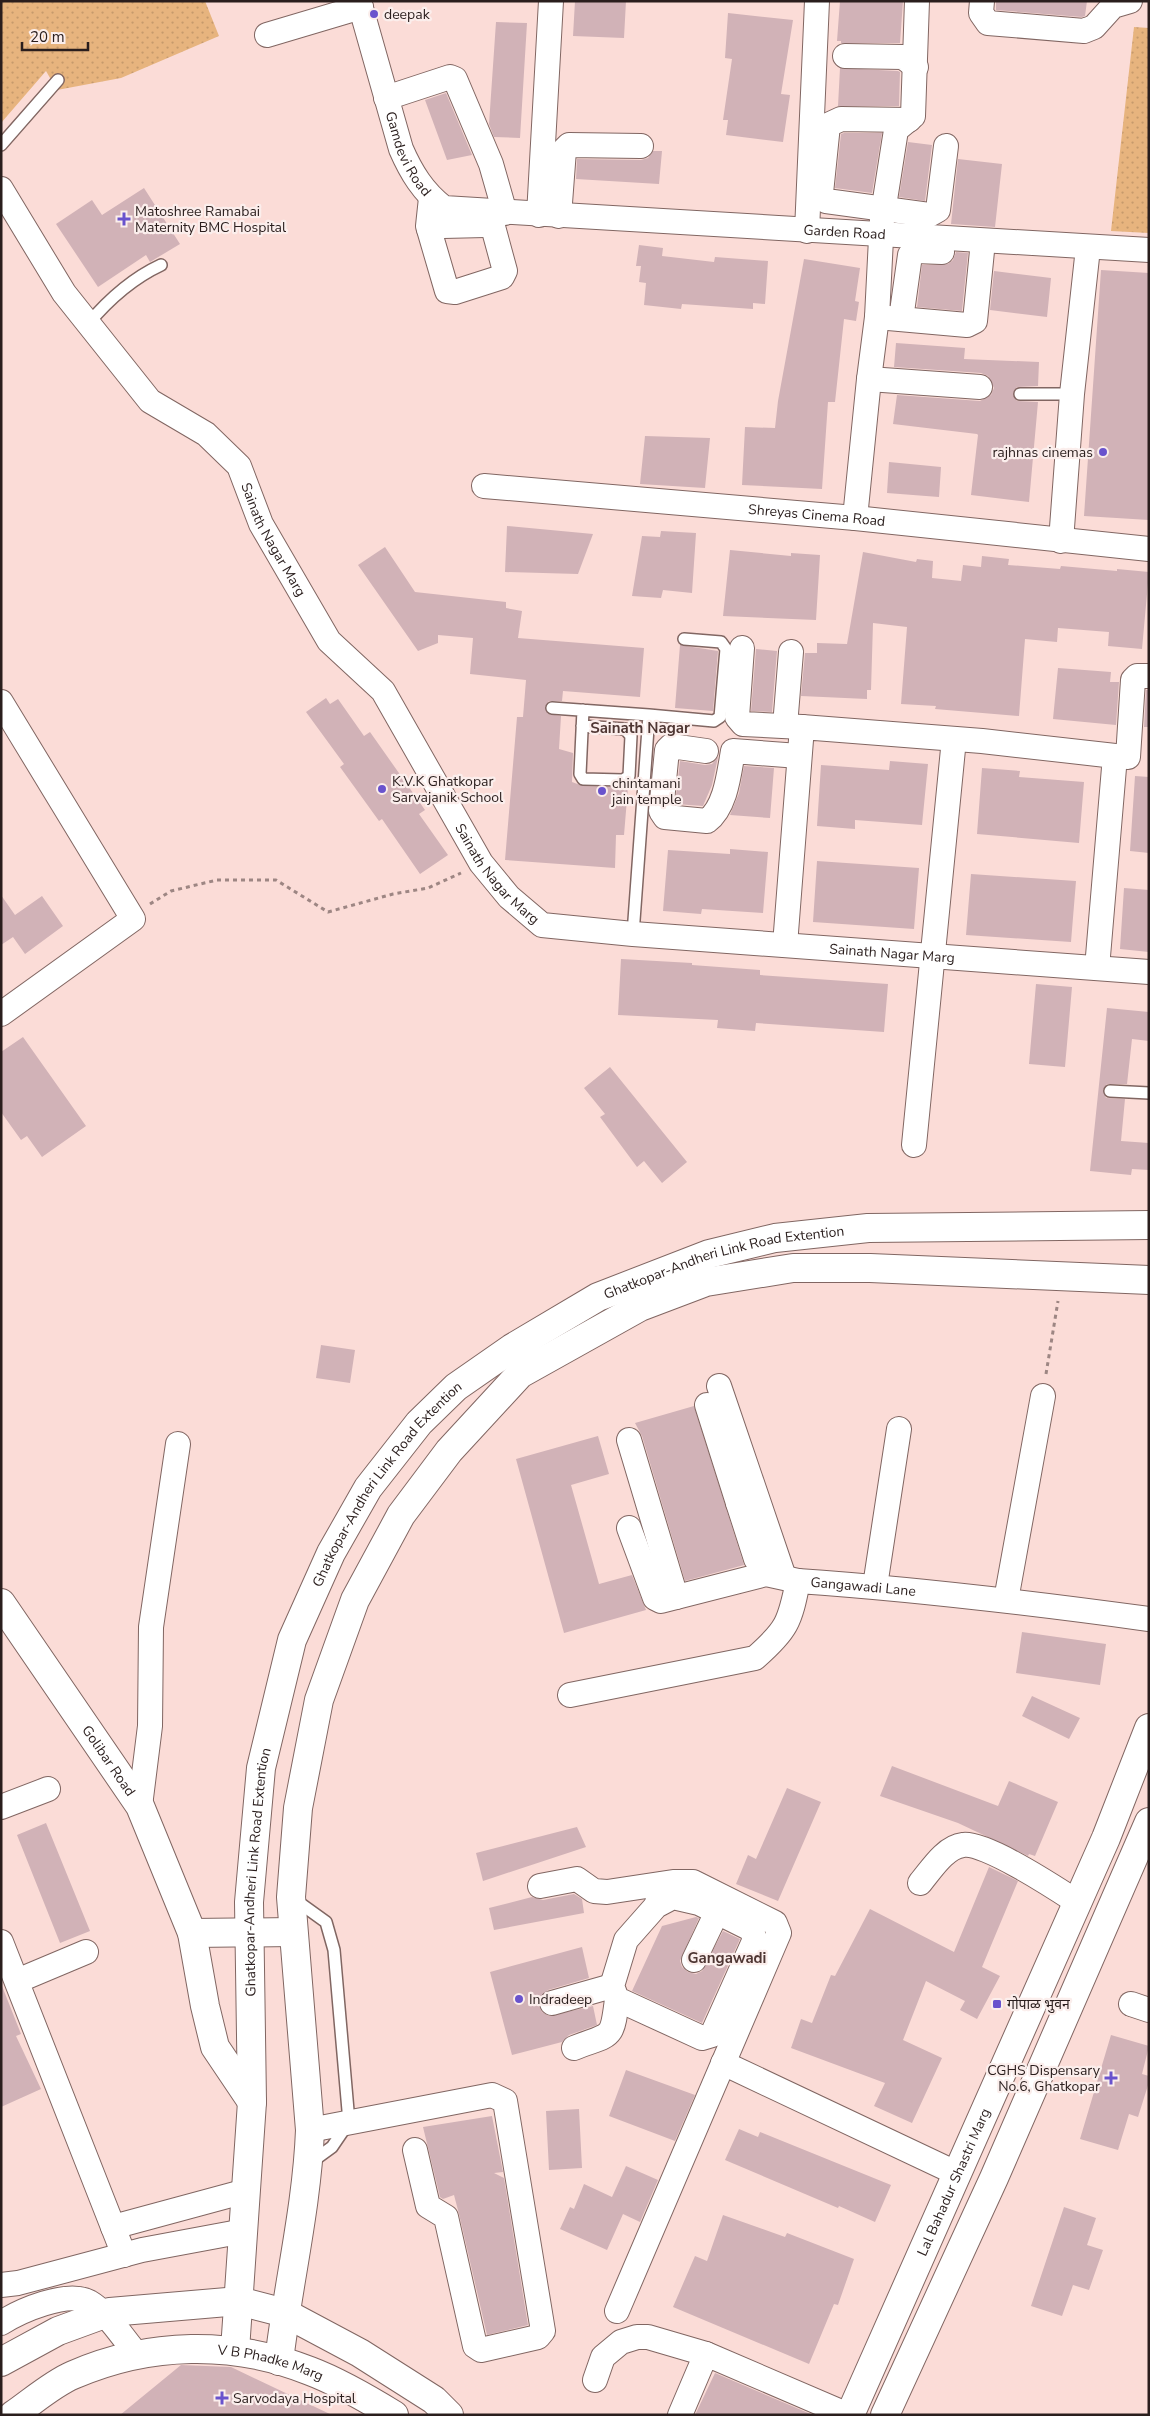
<svg xmlns="http://www.w3.org/2000/svg" width="1150" height="2416" font-family="'Nunito Sans','Noto Sans Devanagari',sans-serif">
<style>
.park{fill:url(#park-dots)}
.building{fill:#d1b2b7}
.lines{fill:none;stroke-linecap:round;stroke-linejoin:round}
.lane-casing{stroke:#816662;stroke-width:14}
.street-casing{stroke:#816662;stroke-width:26}
.secondary-casing{stroke:#816662;stroke-width:30}
.primary-casing{stroke:#816662;stroke-width:30}
.path{stroke:#9d8683;stroke-width:3;stroke-dasharray:4 4;stroke-linecap:butt}
.lane{stroke:#fff;stroke-width:11}
.street{stroke:#fff;stroke-width:24}
.secondary{stroke:#fff;stroke-width:28}
.primary{stroke:#fff;stroke-width:28}
.poi-dot{fill:#6953cd;stroke:#fbeeec;stroke-width:2}
.labels{text-anchor:middle;stroke-width:4.5;stroke-linejoin:round;paint-order:stroke}
.poi-label{font-size:14px;fill:#2a1e1d;stroke:#fbeeec;text-anchor:start}
.street-label{font-size:14px;fill:#2a1e1d;stroke:#fbeeec}
.neighbourhood-label{font-size:15px;font-weight:bold;fill:#4e3633;stroke:#fbeeec}
</style>
<defs>
<pattern id="park-dots" width="8" height="8" patternUnits="userSpaceOnUse" patternTransform="scale(1.25)"><rect width="8" height="8" fill="#e7b47e"/><path d="M2 2h.1M6 6h.1" fill="none" stroke="#c69a6c" stroke-width="1.8" stroke-linecap="round"/></pattern>
</defs>
<rect width="100%" height="100%" fill="#fbdcd7"/>
<path class="park" d="M1 1H205L219 36 121 78 57 90 46 71 1 123Z
M1134 27 1149 28V233L1111 231Z"/>
<path class="building" d="M575 1H626L624 38 573 36Z
M840 1H903L900 43H841V41H837Z
M996 1H1087L1085 16 1082 17 996 10Z
M728 13 793 20 781 94 790 95 783 142 726 135 728 120H723L732 59 725 58Z
M496 22 527 23 520 138 494 137 489 124Z
M840 68 898 71 900 72 899 106H838Z
M446 93 472 155 447 160 425 100Z
M844 133H882L872 193 835 188 841 134Z
M908 142 932 145 925 201 899 197Z
M653 151H662L659 184 576 179 577 159 641 160 648 158Z
M958 159 1002 164 995 227 951 224Z
M144 188 180 244 150 262 146 255 98 287 56 224 92 200 102 215Z
M639 245 663 248 662 256 714 262 715 257 768 261 765 304 753 303V309L682 304 681 309 644 305 646 283 639 282 641 266H636Z
M956 252 968 253 962 311 917 307 922 265 948 264 953 260Z
M804 259 860 268 855 301 859 302 856 321 844 319 835 402H828L822 489 742 485 745 427 775 428 778 401Z
M1101 270 1149 273V520L1084 516Z
M994 271 1051 278 1047 317 990 310Z
M896 343 965 348 964 359 1039 362 1038 386 1017 387 1013 394 1017 401 1038 402 1029 502 971 495 978 435 977 434 893 424 897 395 980 401 991 395 994 388 988 376 981 373 894 367Z
M645 436 710 438 705 488 640 484Z
M889 462 941 467 939 497 887 493Z
M507 526 593 534 578 574 505 572Z
M661 531 696 533 692 593 663 590 661 598 632 596 642 536 660 537Z
M385 547 415 592 506 602V608L522 611 518 638 644 648 640 697 563 691 562 701H549L545 707 548 714 561 716 559 749 573 753 572 782 583 786 628 787 624 835H616L615 868 505 860 517 717H523L526 680 470 674 473 638 438 635V643L418 651 358 565Z
M730 550 791 556V553L820 555 816 620 723 616Z
M863 552 916 562 917 559 933 561 932 578 961 581 963 565 981 567 982 556 1009 559 1008 565 1060 569 1061 566 1117 571V569L1149 572 1142 649 1108 646 1109 632 1058 628 1057 642 1025 639 1019 716 935 709 936 706 901 704 907 627 873 623 871 690H867V699L801 696 805 653H817V643L847 644Z
M680 645 718 651 713 711 675 708Z
M756 649 777 651 772 712 751 711Z
M1058 668 1111 672 1110 682H1119L1116 725 1053 719Z
M1146 690H1149V727H1144Z
M326 698 330 704 338 699 364 736 370 732 425 810 419 814 448 855 420 874 382 819 379 821 340 767 344 764 306 712Z
M718 757 712 785 703 806 675 804 680 761 705 765 712 764Z
M890 761 928 764 922 825 855 820V829L817 826 821 765 889 770Z
M744 766 774 768 770 818 730 815 739 793Z
M982 768 1020 771 1019 777 1084 782 1079 843 977 834Z
M1135 776 1149 777V853L1130 851Z
M730 849 768 852 763 913 702 909 701 914 663 911 668 850 730 854Z
M817 861 919 868 914 929 813 922Z
M971 874 1076 881 1071 942 966 935Z
M1124 888 1149 890V952L1120 949Z
M1 895 15 915 42 896 63 926 25 954 13 937 1 945Z
M621 959 692 963V965L760 970V975L888 984 884 1032 756 1023 755 1031 717 1028 718 1020 618 1015Z
M1036 984 1072 987 1065 1067 1029 1064Z
M1107 1008 1149 1012V1041L1132 1039 1127 1084H1107L1103 1090 1106 1098 1125 1099 1121 1141 1149 1143V1170L1132 1169 1131 1175 1090 1171Z
M23 1037 86 1126 42 1157 27 1136 21 1140 1 1112V1052Z
M610 1067 687 1162 662 1183 644 1161 637 1167 600 1117 605 1114 584 1088Z
M321 1345 355 1350 350 1383 316 1378Z
M694 1406 744 1565 685 1581 642 1436 635 1423Z
M598 1436 609 1474 571 1485 599 1584 632 1575 646 1610 564 1633 516 1459Z
M1022 1632 1106 1644 1100 1685 1016 1673Z
M1032 1696 1080 1718 1069 1739 1022 1716Z
M892 1766 998 1806 1009 1781 1058 1802 1035 1856 1029 1854 1028 1856 958 1823 880 1796Z
M787 1788 821 1802 778 1901 736 1884 748 1855 756 1859Z
M46 1823 90 1931 60 1943 17 1835Z
M577 1827 586 1847 483 1881 476 1853Z
M989 1867 1018 1881 982 1967 1000 1976 977 2019 960 2010 965 2001 926 1981 903 2040 942 2058 912 2123 874 2106 885 2083 791 2048 801 2019 812 2023 831 1975 835 1976 870 1909 954 1952Z
M574 1894 582 1899 584 1913 494 1930 489 1908 532 1897 543 1900Z
M696 1917 699 1918 680 1961 682 1967 688 1972 696 1974 702 1971 723 1931 740 1939 702 2023 632 1991 662 1926Z
M582 1947 589 1978 548 1990 539 1999V2006L542 2012 549 2016 593 2006 597 2025 569 2035 562 2042 512 2055 490 1972Z
M2 1986 21 2034 16 2036 41 2089 1 2107Z
M1111 2035 1149 2046 1142 2074 1149 2076V2082L1138 2117 1129 2114 1118 2150 1080 2139Z
M626 2070 695 2095 675 2141 609 2116Z
M579 2109 582 2168 549 2170 546 2111Z
M492 2116 503 2172 494 2173 504 2178 528 2325 487 2335 459 2214 454 2195 443 2199 440 2197 423 2127Z
M739 2129 758 2137 760 2132 891 2185 875 2222 839 2206 838 2208 725 2160Z
M626 2166 658 2180 640 2222 623 2214 607 2250 560 2229 570 2207 574 2209 584 2184 612 2197Z
M1064 2207 1096 2218 1087 2245 1103 2250 1089 2290 1073 2285 1062 2316 1031 2306Z
M723 2215 785 2237 787 2233 854 2259 838 2305 834 2304 809 2364 673 2307 695 2256 707 2261Z
M181 2365 231 2367 332 2415H120Z
M715 2373 813 2415H695Z"/>
<g class="lines">
<defs>
<path id="lane" d="M1 145 58 80
M88 324C109 299 131 279 161 265
M1020 394H1072
M552 708 649 715 633 934
M649 715 714 721 720 717 726 649 721 642 684 639
M582 726 625 729 631 736 629 776 623 780 583 779 580 774 583 710
M1110 1091 1149 1093
M294 1899 326 1922 334 1950 349 2122 332 2147 310 2163"/>
<g id="street">
<path id="s1" d="M359 1 401 149C411 172 423 192 444 208L1149 250"/>
<path d="M982 1 981 13 988 23 1084 31 1094 27 1113 6 1130 1"/>
<path d="M267 35 361 7"/>
<path d="M845 56 903 57 916 67"/>
<path d="M386 98 450 77 455 79 491 164 505 213"/>
<path d="M909 120 841 119 828 125 821 193 826 201 929 215 938 210 946 146"/>
<path id="s2" d="M1 189 64 293 150 401 206 434 239 466 261 524 329 641 383 691 481 863 509 897 542 925 633 934 1149 972"/>
<path d="M431 198 428 226 447 291 455 292 502 277 505 271 489 212"/>
<path d="M539 215 551 1"/>
<path d="M559 216 564 150 569 145 641 146"/>
<path d="M429 229 443 226 485 225"/>
<path d="M807 231 817 1"/>
<path d="M877 317 967 325 975 321 983 241"/>
<path d="M901 319 910 255 916 251 942 252"/>
<path d="M869 379 980 387"/>
<path id="s3" d="M484 486 855 518 1149 549"/>
<path d="M855 518 869 379 877 317 882 219 896 130 913 116 917 1"/>
<path d="M1061 541 1072 394 1088 248"/>
<path d="M742 648 737 717 743 724 802 727"/>
<path d="M1 702 133 919 1 1014"/>
<path d="M785 726 791 652"/>
<path d="M706 751 671 746 667 750 661 811 665 817 707 821C726 807 729 773 733 751L799 756"/>
<path d="M1128 757 1133 680 1137 676H1149"/>
<path d="M785 945 802 727 982 741 1115 756 1097 968"/>
<path d="M914 1145 954 739"/>
<path d="M719 1386 784 1577"/>
<path d="M707 1405 738 1503"/>
<path d="M629 1440 676 1597"/>
<path d="M753 1498 738 1503 756 1559"/>
<path d="M629 1528 655 1598 661 1601 766 1574 798 1581"/>
<path d="M875 1586 899 1429"/>
<path d="M1006 1600 1043 1396"/>
<path id="s4" d="M570 1695 755 1658C787 1630 790 1622 798 1581 915 1589 1032 1603 1149 1619"/>
<path d="M140 1806 150 1726 151 1627 178 1444"/>
<path d="M1 1807 48 1789"/>
<path d="M920 1883C931 1870 945 1847 963 1845 984 1841 1057 1889 1077 1902"/>
<path d="M540 1886 577 1879 594 1891 607 1892 673 1882H693L775 1923 779 1933 617 2311"/>
<path d="M656 1906 673 1897 699 1903 751 1929 755 1939 712 2035 702 2038 617 1999 612 1986 626 1940 656 1906 663 1884"/>
<path d="M1 1942 124 2255"/>
<path d="M694 1960 717 1912"/>
<path d="M17 1981 86 1952"/>
<path d="M552 2003 612 1986"/>
<path d="M1131 2004 1149 2010"/>
<path d="M574 2048C612 2033 612 2041 617 1999"/>
<path d="M723 2063 958 2174"/>
<path d="M310 2130 492 2095 505 2101 543 2331 538 2337 481 2350 475 2346 446 2217 428 2206 415 2150"/>
<path d="M113 2227 246 2191"/>
<path d="M1 2285 18 2283 142 2250 244 2231"/>
<path d="M1 2323C20 2311 67 2290 89 2302 108 2313 122 2337 136 2353"/>
<path d="M595 2380 603 2357 621 2342 637 2337H648L706 2354"/>
<path d="M680 2415 706 2354 848 2415"/>
</g>
<g id="secondary">
<path id="s5" d="M1 1603 140 1806 192 1933 205 2006 215 2047 252 2102"/>
<path d="M192 1933 293 1932"/>
</g>
<g id="primary">
<path id="s6" d="M235 2350 252 2102 249 1902 261 1768 292 1640 331 1553 368 1488 419 1423 456 1387 512 1348 598 1297 709 1254 775 1238 868 1228 1149 1225"/>
<path d="M279 2361C288 2284 307 2207 310 2130L291 1897 298 1808 319 1700 355 1600 401 1515 449 1451 520 1374 640 1307 706 1282 793 1268H870L1149 1280"/>
<path d="M1 2362 58 2331 110 2312 239 2301 285 2313 360 2353 434 2400 449 2415"/>
<path id="s7" d="M13 2415C32 2402 52 2384 73 2375 149 2342 233 2340 310 2371 339 2382 368 2399 394 2415"/>
<path id="s8" d="M850 2415 1106 1838 1149 1728"/>
<path d="M885 2415 994 2178 1149 1822"/>
</g>
</defs>
<use href="#lane" class="lane-casing"/>
<use href="#street" class="street-casing"/>
<use href="#secondary" class="secondary-casing"/>
<use href="#primary" class="primary-casing"/>
<path class="path" d="M150 904 171 891 217 880H276L328 912 393 894 428 888 461 873
M1046 1374 1058 1301"/>
<use href="#lane" class="lane"/>
<use href="#street" class="street"/>
<use href="#secondary" class="secondary"/>
<use href="#primary" class="primary"/>
</g>
<g class="poi-dot">
<circle cx="374" cy="14" r="5"/>
<path d="M121.5 211.5h5v5h5v5h-5v5h-5v-5h-5v-5h5z"/>
<circle cx="1103" cy="452" r="5"/>
<circle cx="382" cy="789" r="5"/>
<circle cx="602" cy="791" r="5"/>
<circle cx="519" cy="1999" r="5"/>
<rect x="992" y="1999" width="10" height="10" rx="2.5"/>
<path d="M1108.5 2070.5h5v5h5v5h-5v5h-5v-5h-5v-5h5z"/>
<path d="M219.5 2390.5h5v5h5v5h-5v5h-5v-5h-5v-5h5z"/>
</g>
<g class="labels">
<g class="poi-label">
<text x="384" y="19">deepak</text>
<text x="135" y="216">Matoshree Ramabai<tspan x="135" dy="16">Maternity BMC Hospital</tspan></text>
<text x="1093" y="457" text-anchor="end">rajhnas cinemas</text>
<text x="392" y="786">K.V.K Ghatkopar<tspan x="392" dy="16">Sarvajanik School</tspan></text>
<text x="612" y="788">chintamani<tspan x="612" dy="16">jain temple</tspan></text>
<text x="529" y="2004">Indradeep</text>
<text x="1007" y="2009">गोपाळ भुवन</text>
<text x="1100" y="2075" text-anchor="end">CGHS Dispensary<tspan x="1100" dy="16">No.6, Ghatkopar</tspan></text>
<text x="233" y="2403">Sarvodaya Hospital</text>
</g>
<g class="street-label">
<text dy="5" stroke="none"><textPath href="#s1" startOffset="161">Gamdevi Road</textPath></text>
<text dy="5" stroke="none"><textPath href="#s1" startOffset="629">Garden Road</textPath></text>
<text dy="5" stroke="none"><textPath href="#s3" startOffset="334">Shreyas Cinema Road</textPath></text>
<text dy="5" stroke="none"><textPath href="#s2" startOffset="452">Sainath Nagar Marg</textPath></text>
<text dy="5" stroke="none"><textPath href="#s2" startOffset="858">Sainath Nagar Marg</textPath></text>
<text dy="5" stroke="none"><textPath href="#s2" startOffset="1278">Sainath Nagar Marg</textPath></text>
<text dy="5" stroke="none"><textPath href="#s6" startOffset="1319">Ghatkopar-Andheri Link Road Extention</textPath></text>
<text dy="5" stroke="none"><textPath href="#s6" startOffset="899">Ghatkopar-Andheri Link Road Extention</textPath></text>
<text dy="5" stroke="none"><textPath href="#s4" startOffset="345">Gangawadi Lane</textPath></text>
<text dy="5" stroke="none"><textPath href="#s5" startOffset="191">Golibar Road</textPath></text>
<text dy="5" stroke="none"><textPath href="#s6" startOffset="479">Ghatkopar-Andheri Link Road Extention</textPath></text>
<text dy="5" stroke="none"><textPath href="#s8" startOffset="255">Lal Bahadur Shastri Marg</textPath></text>
<text dy="5" stroke="none"><textPath href="#s7" startOffset="275">V B Phadke Marg</textPath></text>
</g>
<g class="neighbourhood-label">
<text x="640" y="733">Sainath Nagar</text>
<text x="727" y="1963">Gangawadi</text>
</g>
</g>
<rect width="1150" height="2416" fill="none" stroke="#2a1e1d" stroke-width="5"/>
<path d="M22 42v8h66v-8" fill="none" stroke="#2a1e1d" stroke-width="2.5"/>
<text x="30" y="42" font-size="15" fill="#2a1e1d" stroke="#fbeeec" stroke-width="4" paint-order="stroke">20 m</text>
</svg>
